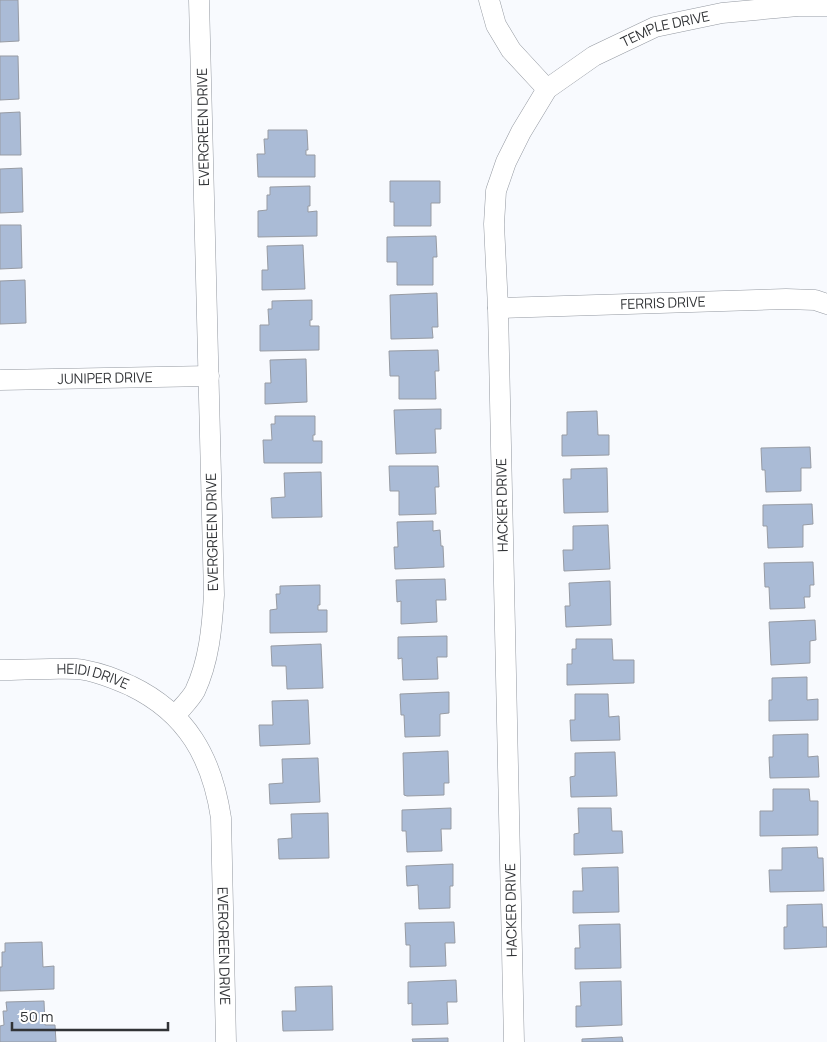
<svg xmlns="http://www.w3.org/2000/svg" width="827" height="1042" font-family="Manrope,sans-serif">
<style>
.building{fill:#aabbd6;stroke:#979ba3}
.lines{fill:none;stroke-linecap:round;stroke-linejoin:round}
.minor-casing{stroke:#9499a1;stroke-width:21}
.minor{stroke:#fff;stroke-width:20}
.labels{text-anchor:middle;stroke-width:5;stroke-linejoin:round;paint-order:stroke}
.street-label{font-size:14px;fill:#313336;stroke:#fff}
</style>
<rect width="100%" height="100%" fill="#f8fafe"/>
<path class="building" d="M0 0H18L19 41 0 42Z
M0 56H18L19 99 0 100Z
M20 112 21 155H0V113Z
M268 130H307L308 150H306V155H315V177H258L257 154H265L264 139H268Z
M22 168 23 212 0 213V169Z
M390 181H440V203H431V226H394V202H390Z
M310 186V206H308V212L317 211V236L258 237V211L267 210V195H270V187Z
M0 225H21L22 268 0 269Z
M436 236 437 257H433V285H397V262H387V237Z
M303 245 305 289 262 290V270H268L267 246Z
M25 280 26 323 0 324V281Z
M437 293 438 327H432L433 338 391 339 390 295Z
M312 300V320H310V326H319V350L260 351V325H269L268 309H272V301Z
M438 350 439 371H435L436 399H399V376H390L389 351Z
M306 359 307 402 265 404V383H271L270 360Z
M441 409V429H435L436 453 396 454 394 410Z
M597 411 598 435H609V455L562 456V435H567V412Z
M275 416H315V435H313V441H322V463H264L263 440H272L271 424H275Z
M810 447 811 468H801V491L766 492 765 470H762L761 448Z
M389 466H438L439 487H435L436 514 399 515V491H390Z
M607 468 608 512 564 513 563 479H571V469Z
M321 472 322 517 272 518 271 498 285 497 284 473Z
M812 504 813 524 803 525V547L768 548 767 526H763V505Z
M433 521V531L440 530 441 546H443L444 567 395 569 394 547H398L397 522Z
M608 525 610 569 564 571 563 550H573V526Z
M813 562 814 585H810V597H804L805 608 770 609 769 587H765L764 563Z
M445 579 446 600H436L437 622 401 624V601L397 602 396 580Z
M610 581 611 625 566 627 565 606H570L569 583Z
M320 585V605H318V610H327V632L270 633V610L277 609 276 594H280V586Z
M815 620 816 640 810 641V663L771 665 769 622Z
M447 636V657H437L438 679 403 680 402 658 398 659V637Z
M576 639H612L613 660H634V683L567 685V664H572V649H576Z
M321 644 323 688 287 689 286 666H272L271 646Z
M807 677V700L818 699V720L769 721V700H772V678Z
M449 692V713L440 714V736L405 737 404 715H401L400 694Z
M575 694H608L609 717 619 716 620 740 571 741 570 720H575Z
M308 700 310 744 260 746 259 725H273L272 701Z
M808 734V757L818 756 819 777 770 778 769 757H773V735Z
M448 751 449 783H444V795L407 796 404 795 403 753Z
M615 752 617 796 571 797 570 777 575 776V753Z
M318 758 320 802 270 804 269 784 283 783 282 759Z
M773 789H809L810 801H818V835L760 836V811H773Z
M451 808V829H441L442 851 407 852 406 831H402V810Z
M578 808H611L612 831H622L623 853 574 855V834L579 833Z
M328 813 329 858 279 859 278 839 292 838 291 814Z
M817 847 818 858H823L824 891 770 892 769 870H782V848Z
M453 864V886H450V908L419 909 418 885 407 886 406 866Z
M618 867 619 912 573 913V891H583L582 868Z
M822 904 823 927H827V947L784 949V927H787V905Z
M454 922 455 943H445L446 966 410 967V945H406L405 923Z
M620 924 621 968 575 969V948H580L579 925Z
M42 942 43 967 54 966V989L0 991V967H2V952H5V943Z
M456 980 457 1002H447L448 1024 412 1025V1003L408 1004V982Z
M621 981 622 1025 576 1027V1006H581L580 982Z
M332 986 333 1030 283 1031 282 1011H296L295 987Z
M44 1001 45 1025H55L56 1042H0V1026L4 1025 3 1011H7L6 1002Z
M622 1037 623 1042H582V1039Z
M448 1038V1042H413L412 1039Z"/>
<g class="lines">
<defs>
<g id="minor">
<path d="M489 0 496 25 511 50 547 89"/>
<path id="s1" d="M498 308 786 299 815 300 827 304"/>
<path id="s2" d="M0 380 209 376"/>
<path id="s3" d="M0 670C17 670 33 669 50 669 61 669 73 668 84 670 101 673 115 679 131 686 187 713 212 758 221 818L226 1042"/>
<path d="M175 716C181 708 190 700 195 691 209 661 212 628 214 595L199 0"/>
<path id="s4" d="M514 1042 498 308 494 224 496 191 506 162 521 132 547 89 594 56 655 27 722 13 798 6H827"/>
</g>
</defs>
<use href="#minor" class="minor-casing"/>
<use href="#minor" class="minor"/>
</g>
<g class="labels">
<g class="street-label">
<text dy="5" stroke="none"><textPath href="#s4" startOffset="1100">TEMPLE DRIVE</textPath></text>
<text transform="translate(203 127) rotate(-91)" y="5">EVERGREEN DRIVE</text>
<text dy="5" stroke="none"><textPath href="#s1" startOffset="165">FERRIS DRIVE</textPath></text>
<text dy="5" stroke="none"><textPath href="#s2" startOffset="105">JUNIPER DRIVE</textPath></text>
<text transform="translate(502 505) rotate(-91)" y="5">HACKER DRIVE</text>
<text transform="translate(212 532) rotate(-91)" y="5">EVERGREEN DRIVE</text>
<text dy="5" stroke="none"><textPath href="#s3" startOffset="94">HEIDI DRIVE</textPath></text>
<text transform="translate(511 910) rotate(-91)" y="5">HACKER DRIVE</text>
<text dy="5" stroke="none"><textPath href="#s3" startOffset="429">EVERGREEN DRIVE</textPath></text>
</g>
</g>
<path d="M12 1022v8h156v-8" fill="none" stroke="#313336" stroke-width="2.5"/>
<text x="20" y="1022" font-size="15" fill="#313336" stroke="#ffffff" stroke-width="4" paint-order="stroke">50 m</text>
</svg>
